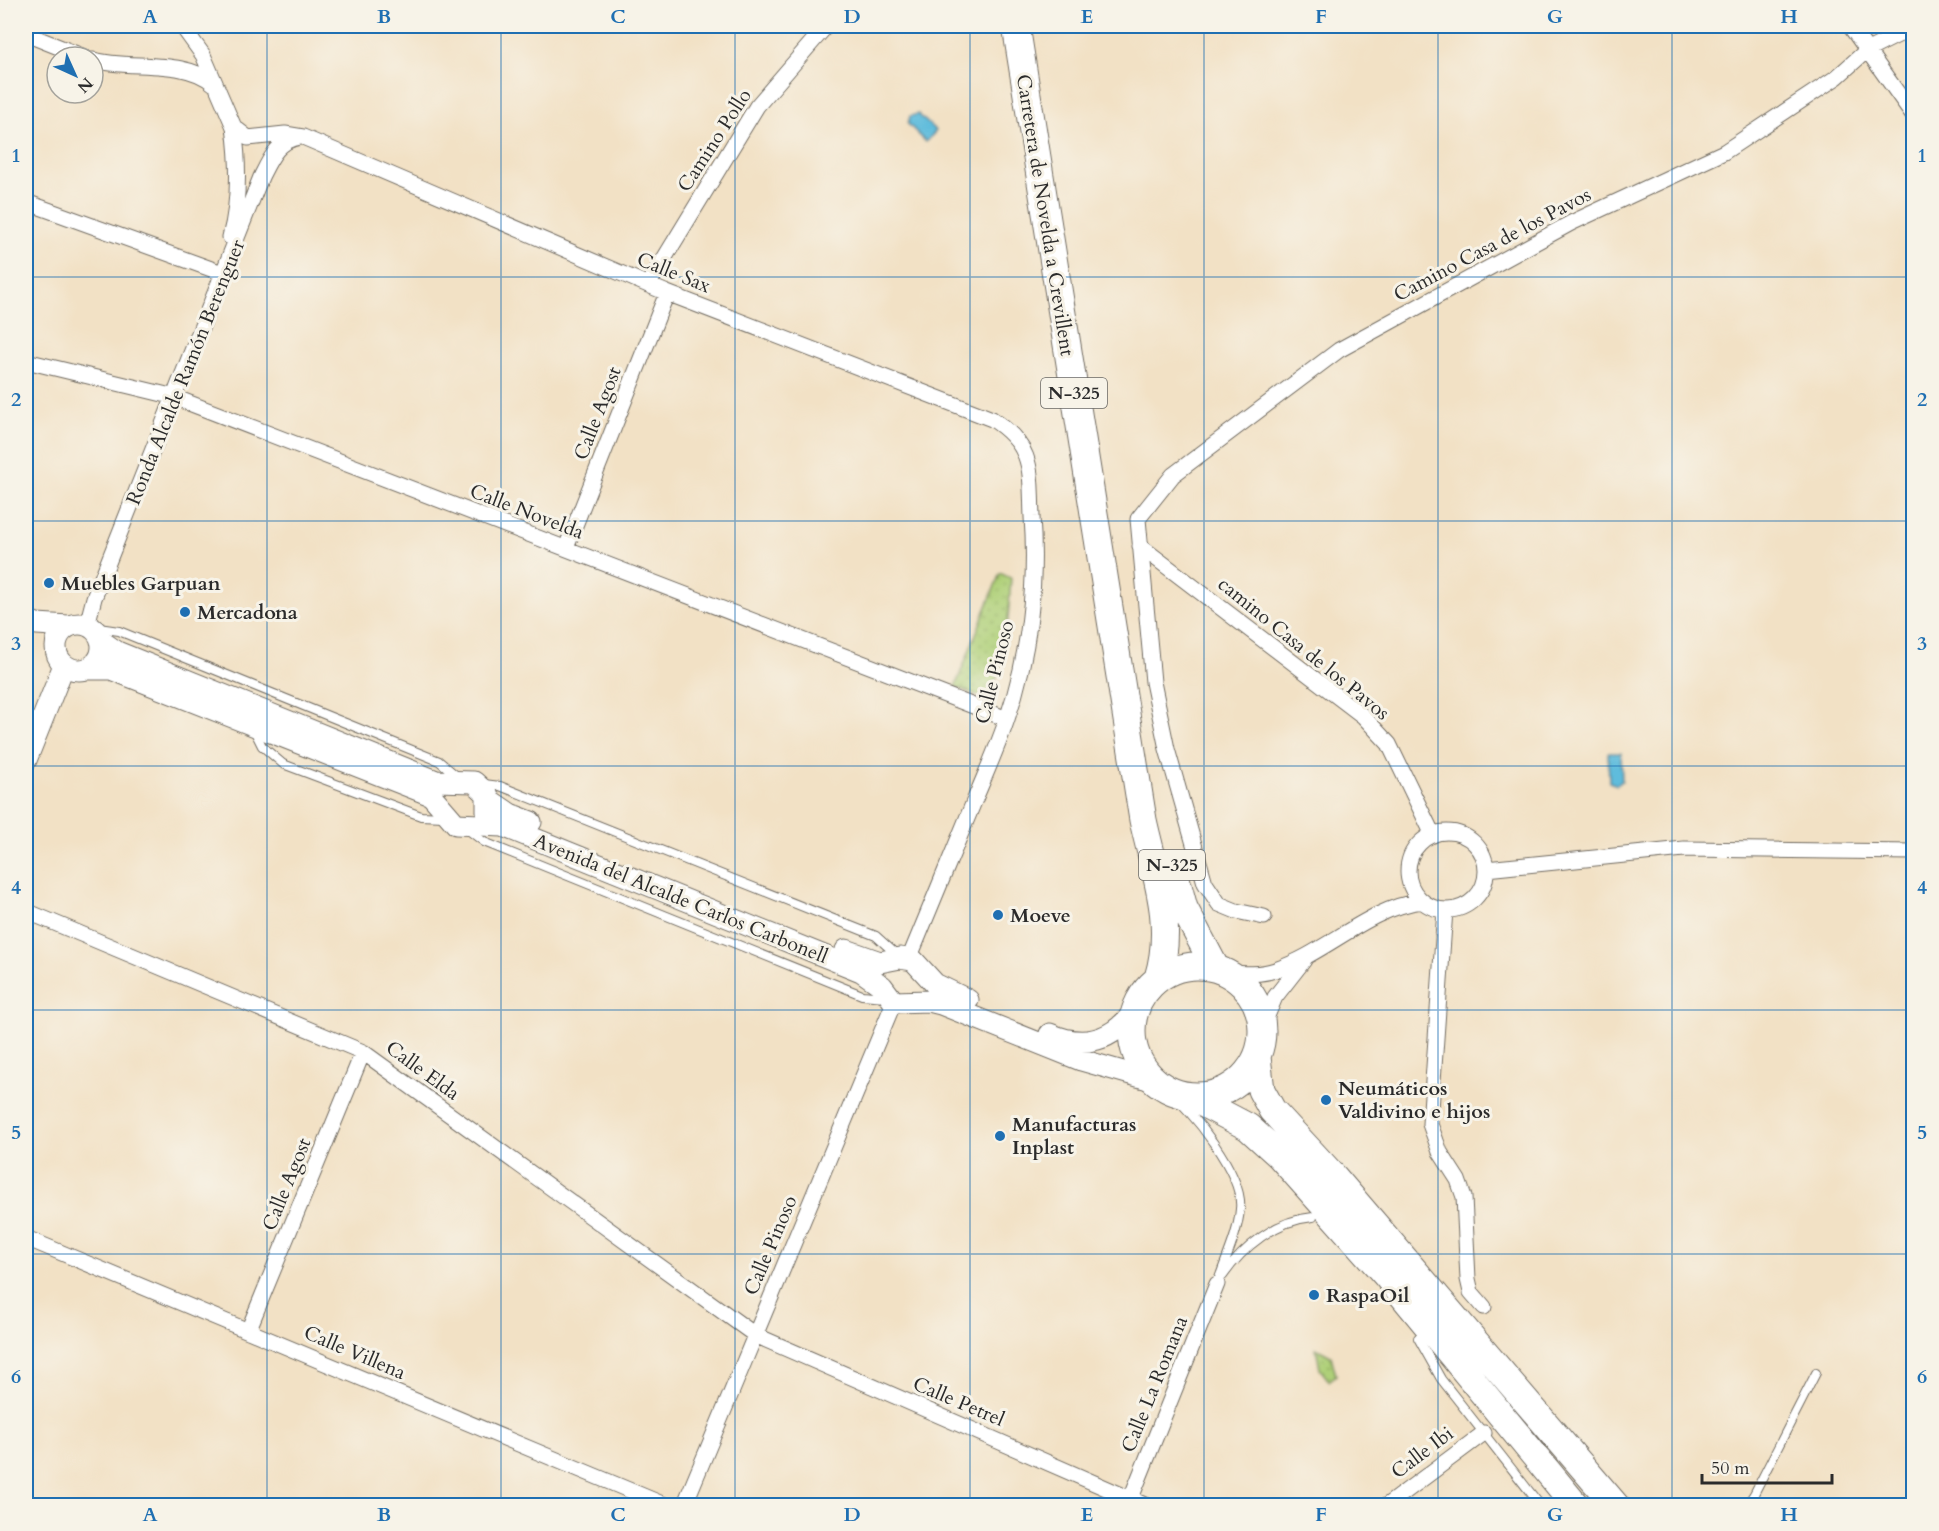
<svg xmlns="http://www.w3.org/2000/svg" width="1939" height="1531" font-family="Cardo,serif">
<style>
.green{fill:url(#green-dots);stroke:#6d7e52;stroke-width:1.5}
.water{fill:#5ebcdc;stroke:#447484;stroke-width:1.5}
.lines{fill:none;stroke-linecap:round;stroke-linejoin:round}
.lane-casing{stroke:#716b61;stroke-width:10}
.street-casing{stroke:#716b61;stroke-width:17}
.secondary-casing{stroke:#716b61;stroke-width:23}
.highway-casing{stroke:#716b61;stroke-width:29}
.lane{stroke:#fff;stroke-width:8}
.street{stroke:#fff;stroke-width:15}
.secondary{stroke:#fff;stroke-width:21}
.highway{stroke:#fff;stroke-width:27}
.grid{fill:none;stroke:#1f6fb2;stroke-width:1.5;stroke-opacity:0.55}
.poi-dot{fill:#1f6fb2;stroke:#f7f3e8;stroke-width:2}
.labels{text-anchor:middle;stroke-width:6;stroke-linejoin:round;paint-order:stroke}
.shield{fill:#f7f3e8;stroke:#686764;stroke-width:1.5}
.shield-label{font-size:18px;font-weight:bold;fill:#2b2b2b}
.street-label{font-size:20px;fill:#2b2b2b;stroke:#f7f3e8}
.poi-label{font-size:20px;font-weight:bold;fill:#2b2b2b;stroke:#f7f3e8;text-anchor:start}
.neatline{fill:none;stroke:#1f6fb2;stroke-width:2}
.grid-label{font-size:20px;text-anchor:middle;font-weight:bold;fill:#1f6fb2}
</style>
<defs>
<pattern id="green-dots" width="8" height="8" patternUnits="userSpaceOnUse" patternTransform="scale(1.5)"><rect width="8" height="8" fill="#afd078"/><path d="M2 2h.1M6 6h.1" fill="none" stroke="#97b368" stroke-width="1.8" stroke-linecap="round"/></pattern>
</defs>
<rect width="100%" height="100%" fill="#f7f3e8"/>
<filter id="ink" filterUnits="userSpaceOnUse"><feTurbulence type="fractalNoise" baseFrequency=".0167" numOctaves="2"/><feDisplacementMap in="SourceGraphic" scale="12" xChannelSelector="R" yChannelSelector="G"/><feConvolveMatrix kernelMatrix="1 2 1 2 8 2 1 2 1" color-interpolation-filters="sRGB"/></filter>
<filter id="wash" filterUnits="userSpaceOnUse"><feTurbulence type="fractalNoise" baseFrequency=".008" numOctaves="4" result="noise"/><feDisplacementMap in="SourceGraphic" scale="24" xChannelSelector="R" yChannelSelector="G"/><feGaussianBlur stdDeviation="1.35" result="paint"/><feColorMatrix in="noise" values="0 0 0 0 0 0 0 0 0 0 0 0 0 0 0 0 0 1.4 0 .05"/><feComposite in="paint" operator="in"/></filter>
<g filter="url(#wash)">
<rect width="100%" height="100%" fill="#f2e1c5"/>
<path class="green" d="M1000 573 1011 578C1008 612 1008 672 985 698L955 687Z
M1316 1348 1331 1356 1336 1375 1329 1381 1320 1369Z"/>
<path class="water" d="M918 114 936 131 926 142 908 124 910 116Z
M1608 753H1621L1622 781 1617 785 1609 782Z"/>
</g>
<g filter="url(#ink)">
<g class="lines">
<defs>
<path id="lane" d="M92 627 119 631 439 761 458 777
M254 730 262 746 283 764 421 816 444 817
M484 784 500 786 876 936 897 955
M467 829 484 842 862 995 885 997
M1165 1089C1191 1108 1244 1175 1240 1209 1238 1234 1225 1260 1217 1284
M1223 1276C1243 1247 1276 1220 1313 1217
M1418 1338 1441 1379 1541 1506
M1746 1506 1754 1494 1816 1373"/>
<path id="street" d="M182 26 203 55 234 127 248 138 285 134 303 137 667 293 992 419C1035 447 1030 471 1032 517 1037 584 1029 656 1007 719 998 746 986 773 975 799 953 852 931 906 909 959
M1850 26 1914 116
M26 34 84 57
M93 60C129 70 187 58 214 84
M26 202 225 274
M230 237C240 201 239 164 234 127
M648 285 757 106 826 26
M26 361 171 396 1007 719
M1140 546 1363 716 1389 744 1433 835
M566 548 667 293
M87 625 94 598 261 177C270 159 278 140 300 137
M1408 871a39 39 0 1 1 78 0a39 39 0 1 1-78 0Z
M1486 869 1684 849 1914 852
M1445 910 1430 1124 1440 1152 1458 1180 1464 1197 1468 1279 1471 1292 1484 1307
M26 911 363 1052 755 1335 1147 1506
M1264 917 1236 911 1219 904 1205 883 1167 749 1153 682 1138 519 1173 475 1339 350 1571 223 1724 152 1837 77 1866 51 1914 27
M1229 973C1245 974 1260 975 1275 970 1327 953 1367 908 1422 901
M1264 1023 1275 997 1304 960
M26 1238 667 1506
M248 1331 363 1052
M1131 1498 1217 1284
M684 1506 894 1002
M1386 1506 1484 1433"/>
<path id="secondary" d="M26 620 37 624 68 626
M56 647a23 23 0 1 1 46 0a23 23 0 1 1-46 0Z
M101 641 117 652 436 781 474 782 487 794V812
M88 669H111L431 795 456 824 503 826 861 971 882 986 894 1002 929 1001 941 1004 1081 1060 1155 1081
M26 760 64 665
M488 799 510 814 531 822
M846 950 880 962 900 958 913 960 935 984 968 1000
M1050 1034C1084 1049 1113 1041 1135 1010"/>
<path id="highway" d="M1016 26 1143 820C1155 875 1175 922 1158 978
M1174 871 1184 908 1215 967
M1132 1031a65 65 0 1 1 130 0a65 65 0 1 1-130 0Z
M1257 1057 1261 1090 1272 1110 1334 1177 1616 1506
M1191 1097 1248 1127 1280 1156 1386 1275 1576 1506"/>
</defs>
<use href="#lane" class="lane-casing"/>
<use href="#street" class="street-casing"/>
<use href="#secondary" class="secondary-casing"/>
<use href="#highway" class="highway-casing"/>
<use href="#lane" class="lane"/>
<use href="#street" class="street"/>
<use href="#secondary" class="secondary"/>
<use href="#highway" class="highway"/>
</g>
</g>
<path class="grid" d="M267 26V1506M501 26V1506M735 26V1506M970 26V1506M1204 26V1506M1438 26V1506M1672 26V1506M26 277H1914M26 521H1914M26 766H1914M26 1010H1914M26 1254H1914"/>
<g class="poi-dot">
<circle cx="49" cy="583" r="6"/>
<circle cx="185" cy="612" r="6"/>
<circle cx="998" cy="915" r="6"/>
<circle cx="1326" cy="1100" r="6"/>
<circle cx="1000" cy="1136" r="6"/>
<circle cx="1314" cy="1295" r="6"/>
</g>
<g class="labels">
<g class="shield">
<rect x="1041" y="378" width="66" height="30" rx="4.5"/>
<rect x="1139" y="850" width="66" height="30" rx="4.5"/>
</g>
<g class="shield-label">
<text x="1074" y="399">N-325</text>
<text x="1172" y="871">N-325</text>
</g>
<g class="street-label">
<text transform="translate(714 140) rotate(-57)" y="7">Camino Pollo</text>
<text transform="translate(1046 215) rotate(81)" y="7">Carretera de Novelda a Crevillent</text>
<text transform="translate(1492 244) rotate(-28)" y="7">Camino Casa de los Pavos</text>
<text transform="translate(674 272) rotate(22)" y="7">Calle Sax</text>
<text transform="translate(185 372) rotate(-68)" y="7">Ronda Alcalde Ramón Berenguer</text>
<text transform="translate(597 413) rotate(-69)" y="7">Calle Agost</text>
<text transform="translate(527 511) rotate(21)" y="7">Calle Novelda</text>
<text transform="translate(1304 648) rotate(39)" y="7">camino Casa de los Pavos</text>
<text transform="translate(994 672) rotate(-76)" y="7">Calle Pinoso</text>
<text transform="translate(681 898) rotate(22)" y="7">Avenida del Alcalde Carlos Carbonell</text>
<text transform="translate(423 1070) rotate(36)" y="7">Calle Elda</text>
<text transform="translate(286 1184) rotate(-68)" y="7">Calle Agost</text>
<text transform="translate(770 1245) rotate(-67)" y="7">Calle Pinoso</text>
<text transform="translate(355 1352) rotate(23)" y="7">Calle Villena</text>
<text transform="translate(1154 1384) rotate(-68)" y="7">Calle La Romana</text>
<text transform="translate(959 1401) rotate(23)" y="7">Calle Petrel</text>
<text transform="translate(1422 1452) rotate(-37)" y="7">Calle Ibi</text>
</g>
<g class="poi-label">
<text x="61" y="590">Muebles Garpuan</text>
<text x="197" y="619">Mercadona</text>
<text x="1010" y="922">Moeve</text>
<text x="1338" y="1095">Neumáticos<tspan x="1338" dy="23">Valdivino e hijos</tspan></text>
<text x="1012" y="1131">Manufacturas<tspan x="1012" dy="23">Inplast</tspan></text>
<text x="1326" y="1302">RaspaOil</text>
</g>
</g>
<rect width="1939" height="1531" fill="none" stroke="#f7f3e8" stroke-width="66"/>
<g transform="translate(75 75) rotate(135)"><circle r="28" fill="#f7f3e8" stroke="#a5a39c" stroke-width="1.5"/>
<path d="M0-4.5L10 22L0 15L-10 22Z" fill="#1f6fb2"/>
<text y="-9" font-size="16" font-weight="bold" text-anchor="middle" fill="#2b2b2b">N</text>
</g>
<path d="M1702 1474v9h130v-9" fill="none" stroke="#2b2b2b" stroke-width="3"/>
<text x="1711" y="1474" font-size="18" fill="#2b2b2b" stroke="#f7f3e8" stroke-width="4.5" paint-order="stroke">50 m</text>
<rect x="33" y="33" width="1873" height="1465" class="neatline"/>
<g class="grid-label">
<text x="150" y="23">A</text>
<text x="384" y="23">B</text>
<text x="618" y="23">C</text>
<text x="852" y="23">D</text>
<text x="1087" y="23">E</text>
<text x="1321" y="23">F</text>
<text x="1555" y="23">G</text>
<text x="1789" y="23">H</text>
<text x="16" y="162">1</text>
<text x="1922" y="162">1</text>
<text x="16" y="406">2</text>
<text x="1922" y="406">2</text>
<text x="16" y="650">3</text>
<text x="1922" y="650">3</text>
<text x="16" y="894">4</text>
<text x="1922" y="894">4</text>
<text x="16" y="1139">5</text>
<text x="1922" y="1139">5</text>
<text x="16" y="1383">6</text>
<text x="1922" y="1383">6</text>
<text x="150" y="1521">A</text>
<text x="384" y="1521">B</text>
<text x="618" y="1521">C</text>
<text x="852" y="1521">D</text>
<text x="1087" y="1521">E</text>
<text x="1321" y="1521">F</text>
<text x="1555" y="1521">G</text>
<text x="1789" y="1521">H</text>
</g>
</svg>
